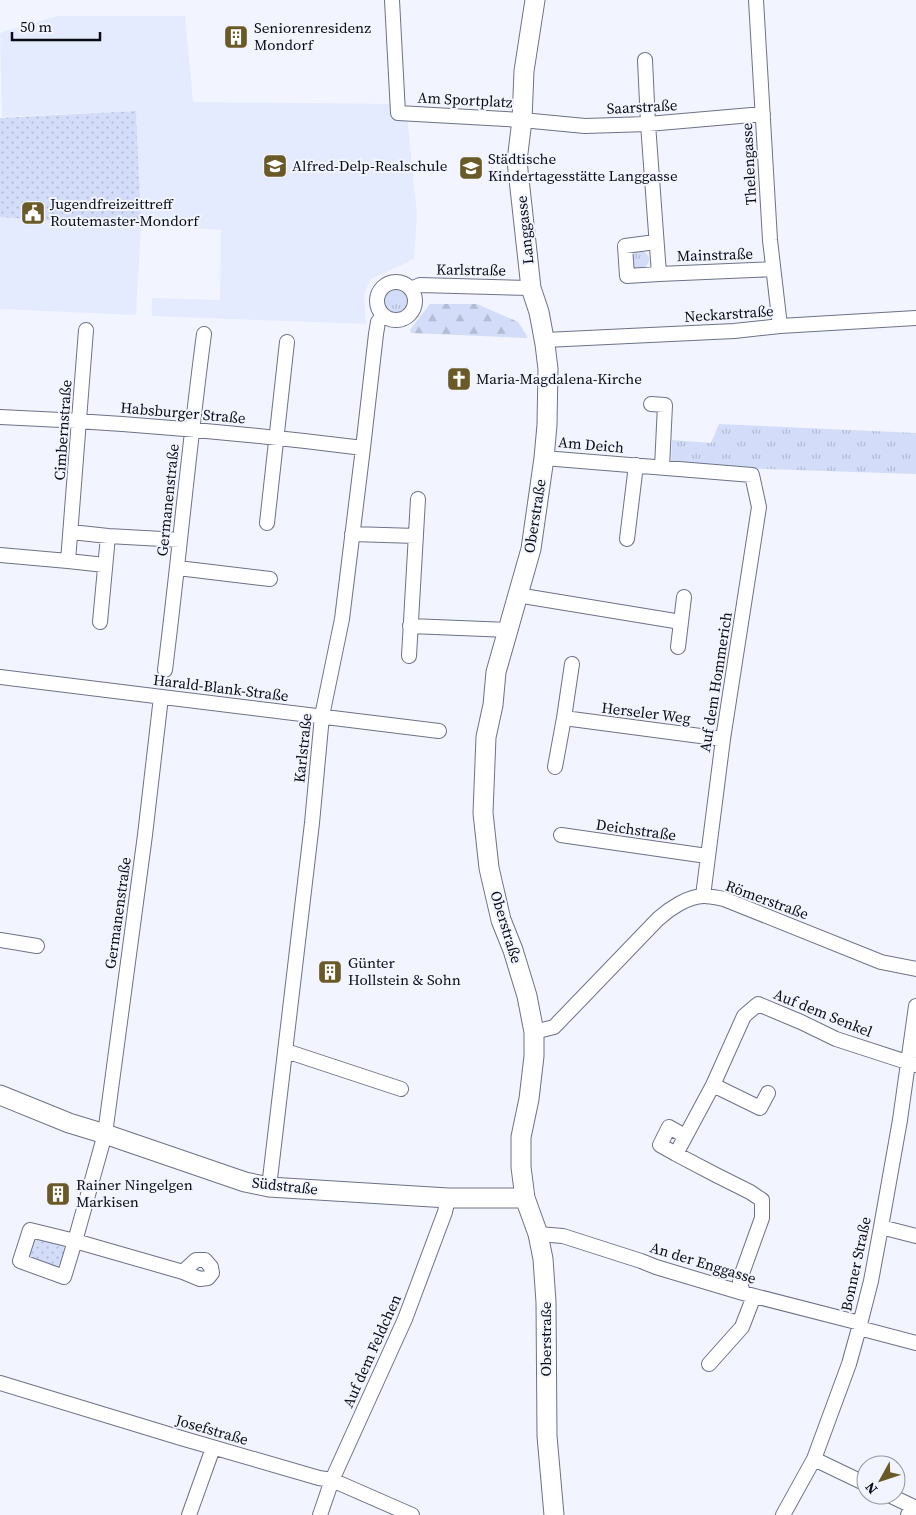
<svg xmlns="http://www.w3.org/2000/svg" width="916" height="1515" font-family="'Source Serif 4',serif">
<style>
.built{fill:#e5ebfe}
.grass{fill:url(#grass-tufts)}
.forest{fill:url(#forest-firs)}
.park{fill:url(#park-dots)}
.lines{fill:none;stroke-linecap:round;stroke-linejoin:round}
.street-casing{stroke:#6c7288;stroke-width:16}
.secondary-casing{stroke:#6c7288;stroke-width:21}
.street{stroke:#fff;stroke-width:14}
.secondary{stroke:#fff;stroke-width:19}
.labels{text-anchor:middle;stroke-width:4;stroke-linejoin:round;paint-order:stroke}
.poi-label{font-size:15px;fill:#090c13;stroke:#f2f5ff;text-anchor:start}
.street-label{font-size:15px;fill:#090c13;stroke:#f2f5ff}
</style>
<defs>
<pattern id="grass-tufts" width="24" height="20" patternUnits="userSpaceOnUse" patternTransform="scale(1.25)"><rect width="24" height="20" fill="#d3dcf8"/><path d="M3 7l-1-3M5 7V3M7 7l1-3M15 17l-1-3M17 17v-4M19 17l1-3" fill="none" stroke="#b4bcd4"/></pattern>
<pattern id="forest-firs" width="22" height="20" patternUnits="userSpaceOnUse" patternTransform="scale(1.25)"><rect width="22" height="20" fill="#d3dcf8"/><path d="M5 1l3.5 6h-7zM16 11l3.5 6h-7z" fill="#b4bcd4"/></pattern>
<pattern id="park-dots" width="8" height="8" patternUnits="userSpaceOnUse" patternTransform="scale(1.25)"><rect width="8" height="8" fill="#d3dcf8"/><path d="M2 2h.1M6 6h.1" fill="none" stroke="#b4bcd4" stroke-width="1.8" stroke-linecap="round"/></pattern>
</defs>
<rect width="100%" height="100%" fill="#f2f5ff"/>
<path class="built" d="M57 16H185L193 102 392 104 406 106 417 215 414 259 371 279 364 294 366 324 152 316V298L220 300 221 230 152 226H141L136 315 0 309V217L37 220 141 225 136 111 2 117 0 33Z"/>
<path class="grass" d="M631 260a9 9 0 1 1 18 0a9 9 0 1 1-18 0Z
M382 302a14 14 0 1 1 28 0a14 14 0 1 1-28 0Z
M719 424 916 433V474L765 469 675 464 671 461 672 440 711 443Z"/>
<path class="forest" d="M430 304H477L518 322 528 338 411 333 410 330Z"/>
<path class="park" d="M136 111 141 225 37 220 0 217V118Z
M36 1239C44 1240 65 1241 66 1252 66 1256 63 1261 61 1264L53 1268 28 1257 32 1240Z"/>
<g class="lines">
<defs>
<path id="street" d="M392 0 398 113 522 120 585 126 648 124 763 114
M756 0 770 240 780 326
M645 60 648 124 659 274 773 269
M656 242 625 246 627 276 659 274
M377 301a19 19 0 1 1 38 0a19 19 0 1 1-38 0Z
M411 289 420 285 531 288
M545 340 734 331 780 326 916 318
M651 404 665 405 662 467
M0 417C122 422 243 433 363 448
M544 458 752 475 759 507 723 739 703 896
M267 523 287 342
M71 532 108 536 180 540
M352 534 416 536
M627 539 636 465
M0 555 68 561 86 330
M68 561 105 565
M178 568 270 579
M517 595 681 622
M100 622 108 536
M410 626 509 630
M678 647 684 597
M409 656 418 499
M165 670C179 558 189 446 204 334
M0 677 439 731
M161 697 145 835 105 1134 75 1241 183 1272 200 1279 208 1278 212 1273 211 1267 205 1260H196L183 1272
M564 718 572 664
M555 767 564 718 723 739
M561 835 707 856
M0 940 37 946
M534 1032 554 1027 658 919C669 909 688 896 704 896 711 896 718 898 724 899L881 962 916 969
M286 1051 401 1089
M713 1085 760 1108 768 1093
M676 1154 660 1145 669 1127 685 1136
M269 1187 312 823 322 716 342 619 363 448 376 334 378 322 383 316
M881 1227 916 1236
M30 1230 75 1241 64 1277 20 1261Z
M538 1234 563 1236 641 1261 656 1267 743 1293 860 1323
M743 1293 740 1282V1279L762 1218V1200L750 1192 716 1175 676 1154 713 1085 744 1016 758 1004 801 1022 836 1039 916 1065
M859 1328 916 1343
M709 1364 742 1327 754 1296
M0 1383 181 1438 319 1478 332 1480 412 1515
M814 1459 866 1484
M889 1495 912 1506 908 1515
M189 1515 213 1448
M320 1515 332 1480 405 1319 445 1212 448 1198
M783 1515 814 1459 849 1364 859 1328 871 1281 881 1227 900 1120 916 1006"/>
<path id="secondary" d="M535 0 524 71 522 120 517 161 531 288 539 312 545 344 548 369 547 425 544 458 531 549 496 672 493 705 486 737 483 813 489 868 501 920 513 950 527 996 534 1032V1056L529 1099 521 1137V1167L525 1198 538 1234 543 1259 546 1302 547 1436 554 1515
M0 1095 69 1123 105 1134 245 1182 269 1187 448 1198H525"/>
</defs>
<use href="#street" class="street-casing"/>
<use href="#secondary" class="secondary-casing"/>
<use href="#street" class="street"/>
<use href="#secondary" class="secondary"/>
</g>
<defs>
<symbol id="building-square" viewBox="-11 -11 22 22"><rect x="-9" y="-9" width="18" height="18" rx="4" fill="#6a5a27" stroke="#f2f5ff"/><path d="M-4-6H4V6H1V3H-1V6H-4ZM-2.5-4.3h1.7v1.8h-1.7ZM.8-4.3h1.7v1.8H.8ZM-2.5-1h1.7V.8h-1.7ZM.8-1h1.7V.8H.8Z" fill="#fff"/></symbol>
<symbol id="school-square" viewBox="-11 -11 22 22"><rect x="-9" y="-9" width="18" height="18" rx="4" fill="#6a5a27" stroke="#f2f5ff"/><path d="M0-5L7-2L0 1L-7-2ZM-4 1L0 2.5L4 1V4Q0 6-4 4Z" fill="#fff"/></symbol>
<symbol id="civic-square" viewBox="-11 -11 22 22"><rect x="-9" y="-9" width="18" height="18" rx="4" fill="#6a5a27" stroke="#f2f5ff"/><path d="M-.6-6.5H3V-4.5H.6V-3L4-1V1h2V6H-6V1h2V-1L-.6-3ZM-1.2 2.5V6h2.4V2.5Z" fill="#fff"/></symbol>
<symbol id="church-square" viewBox="-11 -11 22 22"><rect x="-9" y="-9" width="18" height="18" rx="4" fill="#6a5a27" stroke="#f2f5ff"/><path d="M-1.2-6h2.4v3.5h3.3v2.4h-3.3V6h-2.4V-.1h-3.3v-2.4h3.3Z" fill="#fff"/></symbol>
</defs>
<g fill-rule="evenodd">
<use href="#building-square" x="222" y="23" width="28" height="28"/>
<use href="#school-square" x="261" y="152" width="28" height="28"/>
<use href="#school-square" x="457" y="154" width="28" height="28"/>
<use href="#civic-square" x="19" y="199" width="28" height="28"/>
<use href="#church-square" x="445" y="365" width="28" height="28"/>
<use href="#building-square" x="316" y="958" width="28" height="28"/>
<use href="#building-square" x="44" y="1180" width="28" height="28"/>
</g>
<g class="labels">
<g class="poi-label">
<text x="254" y="33">Seniorenresidenz<tspan x="254" dy="17">Mondorf</tspan></text>
<text x="488" y="164">Städtische<tspan x="488" dy="17">Kindertagesstätte Langgasse</tspan></text>
<text x="292" y="171">Alfred-Delp-Realschule</text>
<text x="50" y="209">Jugendfreizeittreff<tspan x="50" dy="17">Routemaster-Mondorf</tspan></text>
<text x="476" y="384">Maria-Magdalena-Kirche</text>
<text x="348" y="968">Günter<tspan x="348" dy="17">Hollstein &amp; Sohn</tspan></text>
<text x="76" y="1190">Rainer Ningelgen<tspan x="76" dy="17">Markisen</tspan></text>
</g>
<g class="street-label">
<text transform="translate(465 100) rotate(3)" y="5">Am Sportplatz</text>
<text transform="translate(642 107) rotate(-3)" y="5">Saarstraße</text>
<text transform="translate(749 164) rotate(-93)" y="5">Thelengasse</text>
<text transform="translate(525 230) rotate(-96)" y="5">Langgasse</text>
<text transform="translate(715 255) rotate(-2)" y="5">Mainstraße</text>
<text transform="translate(471 270) rotate(1)" y="5">Karlstraße</text>
<text transform="translate(729 314) rotate(-4)" y="5">Neckarstraße</text>
<text transform="translate(183 413) rotate(5)" y="5">Habsburger Straße</text>
<text transform="translate(63 430) rotate(-86)" y="5">Cimbernstraße</text>
<text transform="translate(591 445) rotate(5)" y="5">Am Deich</text>
<text transform="translate(168 500) rotate(-84)" y="5">Germanenstraße</text>
<text transform="translate(535 516) rotate(-81)" y="5">Oberstraße</text>
<text transform="translate(716 682) rotate(-81)" y="5">Auf dem Hommerich</text>
<text transform="translate(221 688) rotate(7)" y="5">Harald-Blank-Straße</text>
<text transform="translate(646 713) rotate(7)" y="5">Herseler Weg</text>
<text transform="translate(303 748) rotate(-84)" y="5">Karlstraße</text>
<text transform="translate(636 830) rotate(8)" y="5">Deichstraße</text>
<text transform="translate(767 900) rotate(20)" y="5">Römerstraße</text>
<text transform="translate(118 913) rotate(-82)" y="5">Germanenstraße</text>
<text transform="translate(506 927) rotate(73)" y="5">Oberstraße</text>
<text transform="translate(823 1013) rotate(22)" y="5">Auf dem Senkel</text>
<text transform="translate(285 1186) rotate(6)" y="5">Südstraße</text>
<text transform="translate(703 1263) rotate(17)" y="5">An der Enggasse</text>
<text transform="translate(856 1264) rotate(-78)" y="5">Bonner Straße</text>
<text transform="translate(546 1339) rotate(-90)" y="5">Oberstraße</text>
<text transform="translate(372 1351) rotate(-66)" y="5">Auf dem Feldchen</text>
<text transform="translate(212 1430) rotate(16)" y="5">Josefstraße</text>
</g>
</g>
<g transform="translate(881 1480) rotate(230)"><circle r="24" fill="#f2f5ff" stroke="#9598a1"/>
<path d="M0-4L9 19L0 12L-9 19Z" fill="#6a5a27"/>
<text y="-8" font-size="14" font-weight="bold" text-anchor="middle" fill="#090c13">N</text>
</g>
<path d="M12 32v8h88v-8" fill="none" stroke="#090c13" stroke-width="2.5"/>
<text x="20" y="32" font-size="15" fill="#090c13" stroke="#f2f5ff" stroke-width="4" paint-order="stroke">50 m</text>
</svg>
